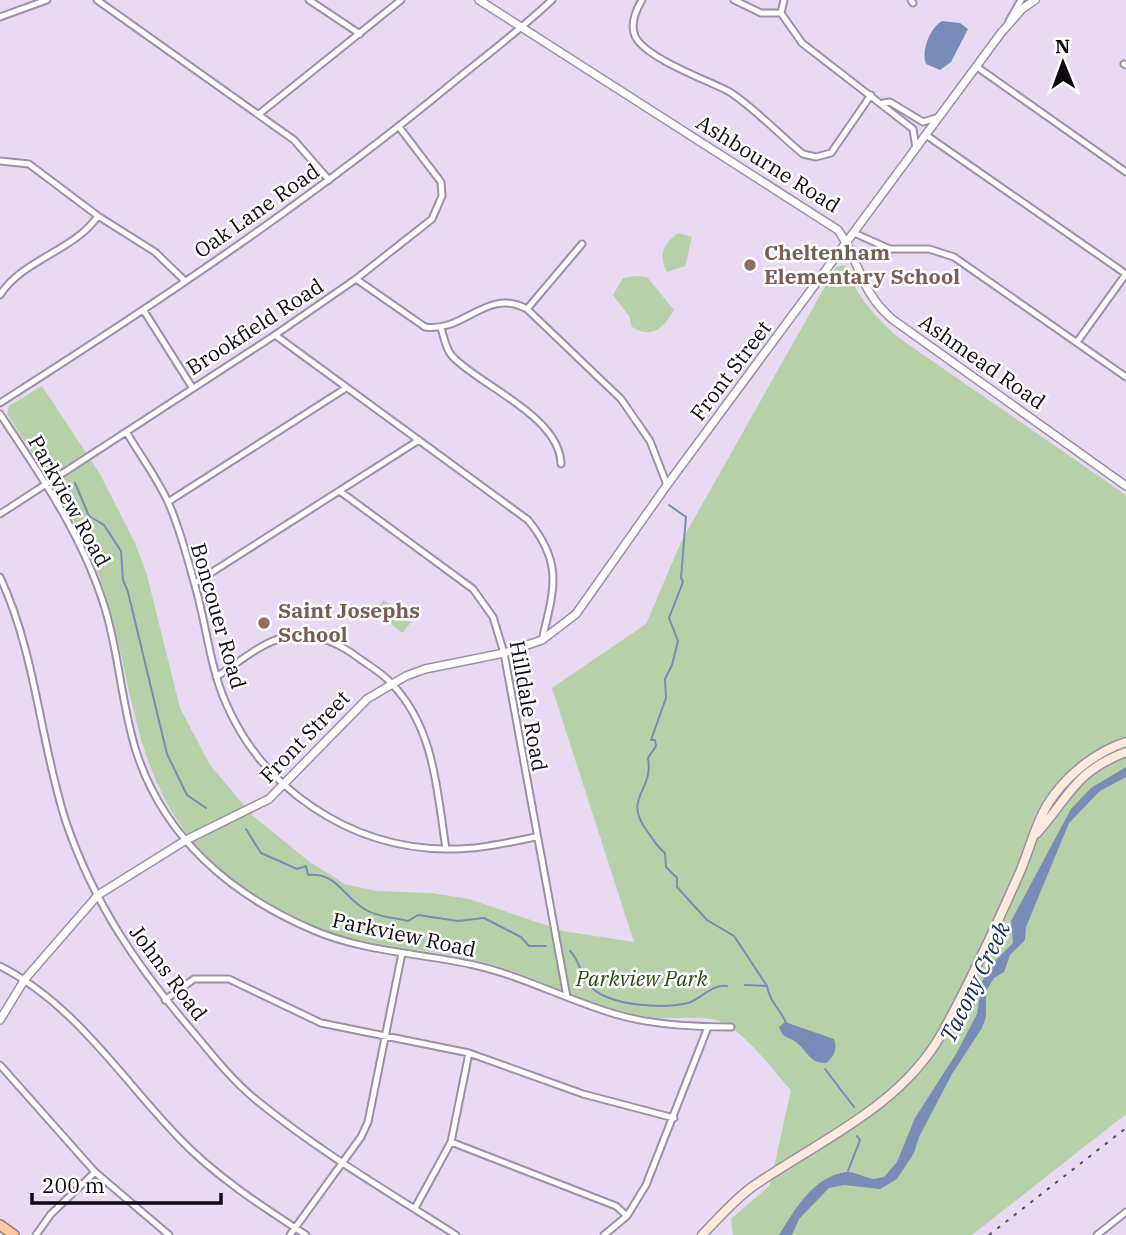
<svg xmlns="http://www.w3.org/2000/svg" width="1126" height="1235" font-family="'IBM Plex Serif',serif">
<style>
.green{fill:#b6d1a8}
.water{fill:#778cb7}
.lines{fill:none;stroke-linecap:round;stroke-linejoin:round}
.stream{stroke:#778cb7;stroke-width:2}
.minor-casing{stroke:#9b90a5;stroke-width:9}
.tertiary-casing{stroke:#9b90a5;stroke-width:10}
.secondary-casing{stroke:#9b90a5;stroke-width:11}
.trunk-casing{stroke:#aa7a62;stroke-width:12}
.minor{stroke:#fff;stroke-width:5}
.tertiary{stroke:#fff;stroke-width:7}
.secondary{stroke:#ffe9dd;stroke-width:8}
.trunk{stroke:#fec6a4;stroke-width:9}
.rail{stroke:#544d5b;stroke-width:2;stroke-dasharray:3.5 7;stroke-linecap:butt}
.education-dot{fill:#8d6e63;stroke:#fff;stroke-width:2.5}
.labels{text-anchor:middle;stroke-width:5;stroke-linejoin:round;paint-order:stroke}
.street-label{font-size:21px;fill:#0d0911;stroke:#fff}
.education-label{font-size:21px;font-weight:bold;fill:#785e54;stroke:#fff;text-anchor:start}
.park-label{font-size:21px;font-style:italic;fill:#244909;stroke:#fff}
.water-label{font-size:23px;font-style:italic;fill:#152b61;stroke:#fff}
</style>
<rect width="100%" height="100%" fill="#e7daf2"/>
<path class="green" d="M678 233 692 237 685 266 667 272C658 254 663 245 678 233Z
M845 265C857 297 874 316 899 338L1126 495V1114L972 1235H733L731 1219 770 1185 791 1090C770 1068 746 1031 716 1020 702 1015 665 1020 648 1017 593 1008 543 979 491 964 441 950 389 949 339 935 300 923 245 893 215 865 126 781 137 678 98 573 77 516 40 466 7 414L9 406 42 386 100 474 135 543 147 575 180 708 210 765 253 816 311 863 345 884 376 891 431 893 469 899 563 931 634 942 552 688 646 624 681 542 836 267Z
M637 276 647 277 674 310C662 329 653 339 632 327L629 316 613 295 623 278Z
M384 600 411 622 402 633 375 610Z"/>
<path class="water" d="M942 21 960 23 968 29 951 62 940 70 926 64C921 51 930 28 942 21Z
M1126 767V777L1100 791 1069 823 1026 927 1025 940 1010 955 1004 972 994 978 986 991V1017L982 1028 952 1074 919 1137 914 1153 897 1179 880 1189 844 1185 829 1188 799 1219 792 1235H779C795 1209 813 1177 846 1172 854 1171 866 1178 874 1179L884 1177 897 1162 915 1118 956 1054 977 1014 982 981 992 969V964L1013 943 1011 921 1071 809 1091 788Z
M785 1022 834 1039C838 1049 834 1056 826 1063 808 1064 806 1047 793 1040 789 1038 785 1037 782 1034L779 1027Z"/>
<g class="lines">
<path class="stream" d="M75 483 89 516 104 525 121 551 123 580 128 592 167 754 187 795 206 808
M669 505 686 517 681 578 683 582 669 618 678 641 672 665 665 679 666 698 651 740H655L656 746 648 758C654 792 622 797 647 831 654 840 656 846 665 853L666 867 677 878V887L707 920 734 936 767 986
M246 829 261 853 297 869 306 866 308 875C337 872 343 897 366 910 377 917 396 918 408 921L418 915 458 921 484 918 521 937 529 946H546
M570 951C578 957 582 979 592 988 611 1006 663 1009 688 1003 701 999 712 984 727 986
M745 985 767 986C770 1003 780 1008 786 1023
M825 1069 854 1107
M848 1171 860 1140 857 1136"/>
<defs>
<path id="minor" d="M97 0 294 140 329 180
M309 0 360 34
M642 0C636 10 630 24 635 36 645 58 707 80 728 91 749 103 782 137 803 154L816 157 831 153 871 95
M734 0 761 13H781
M784 0 781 13 802 43 913 129 916 148
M911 0 913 3
M0 17 47 0
M1009 21 1021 0
M1124 64 1126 65
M977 67 1126 172
M883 103 890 102 923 122 936 118
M259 114 401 0
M926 135 1126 274
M0 161 29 164 98 216 155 252 185 281
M854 233 890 249H929L954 257 1126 377
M356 279 425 327C464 333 487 287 527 309L621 399 650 441 667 485
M0 295C23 259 74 251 98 216
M527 309 582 244
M144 311 192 387
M441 328C444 337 446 351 454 358 483 387 560 417 561 464
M275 335 528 520C564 564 554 589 542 640
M1077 342 1126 274
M0 403C155 304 308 202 450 85 484 57 519 31 552 0
M0 414C40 474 82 535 104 605 119 652 121 703 136 751 164 838 231 895 313 930 364 952 421 953 474 965 523 976 567 1000 615 1014 651 1025 693 1027 731 1027
M127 433C140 455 157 478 168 502 179 526 187 556 194 582 206 622 209 663 225 701 262 789 350 848 446 849 476 850 506 843 536 837
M341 492 473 589 493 617 504 653 567 997
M168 502 346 388
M0 514 275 335 356 279 432 219 442 196 441 182 399 127
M0 577C36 654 40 742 66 822 94 904 138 968 194 1033 213 1056 232 1080 255 1099 317 1150 388 1192 456 1235
M195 583 419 440
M216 677C237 664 260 643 285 637 312 631 339 643 360 659 371 667 384 674 393 685 435 730 437 792 446 849
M0 966C76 1005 121 1078 179 1138 215 1176 263 1207 306 1235
M165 1000 194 979H229L321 1023 469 1053 583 1094 674 1118
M0 1065 95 1172 169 1235
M451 1142 616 1206 627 1216
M415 1208 451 1142 469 1053
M36 1235 51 1214 95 1172
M290 1235 361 1137 368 1122 402 953
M604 1235 627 1216 646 1185 708 1027
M1097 1235 1126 1212"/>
<path id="tertiary" d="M479 0 838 230C861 262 858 289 892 319L1126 486
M0 1020 25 979 98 895 186 840 269 799 367 699 406 676 425 669 504 653 542 640 576 614 667 485 1001 33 1022 9 1035 0"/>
<path id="secondary" d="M1037 833C1070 796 1074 772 1126 752
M702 1235C718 1219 734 1200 752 1187 818 1141 899 1108 941 1035 970 983 996 926 1020 872 1031 846 1037 817 1054 795 1071 772 1098 751 1126 742"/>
<path id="trunk" d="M0 1225 14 1235"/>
</defs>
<use href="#minor" class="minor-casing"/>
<use href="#tertiary" class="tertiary-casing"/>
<use href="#secondary" class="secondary-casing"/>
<use href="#trunk" class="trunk-casing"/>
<use href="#minor" class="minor"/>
<use href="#tertiary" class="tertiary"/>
<use href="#secondary" class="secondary"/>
<use href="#trunk" class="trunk"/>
<path class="rail" d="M989 1235 1126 1128"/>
</g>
<g class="education-dot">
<circle cx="750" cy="265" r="7"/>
<circle cx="264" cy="623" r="7"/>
</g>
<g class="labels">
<g class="street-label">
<text transform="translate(768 164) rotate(32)" y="7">Ashbourne Road</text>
<text transform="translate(257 211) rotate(-35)" y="7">Oak Lane Road</text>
<text transform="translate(255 327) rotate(-33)" y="7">Brookfield Road</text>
<text transform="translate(982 362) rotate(35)" y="7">Ashmead Road</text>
<text transform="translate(731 371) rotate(-53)" y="7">Front Street</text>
<text transform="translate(69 501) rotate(61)" y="7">Parkview Road</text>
<text transform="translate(218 616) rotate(74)" y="7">Boncouer Road</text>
<text transform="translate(528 706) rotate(80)" y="7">Hilldale Road</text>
<text transform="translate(305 737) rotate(-46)" y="7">Front Street</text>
<text transform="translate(404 935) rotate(12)" y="7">Parkview Road</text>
<text transform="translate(168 973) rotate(53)" y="7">Johns Road</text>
</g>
<g class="education-label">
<text x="764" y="260">Cheltenham<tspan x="764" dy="24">Elementary School</tspan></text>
<text x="278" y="618">Saint Josephs<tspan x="278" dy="24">School</tspan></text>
</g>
<g class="park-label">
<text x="642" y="986">Parkview Park</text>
</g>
<g class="water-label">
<text transform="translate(975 982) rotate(-64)" y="8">Tacony Creek</text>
</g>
</g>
<g transform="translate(1063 63) rotate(359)" stroke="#ffffff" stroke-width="5" paint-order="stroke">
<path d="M0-5L12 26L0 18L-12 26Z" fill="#0d0911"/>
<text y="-10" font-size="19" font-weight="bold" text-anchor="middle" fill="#0d0911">N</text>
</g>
<path d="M32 1193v10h189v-10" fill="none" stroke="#0d0911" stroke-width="3.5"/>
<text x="42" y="1193" font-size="21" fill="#0d0911" stroke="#ffffff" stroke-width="5" paint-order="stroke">200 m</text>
</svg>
